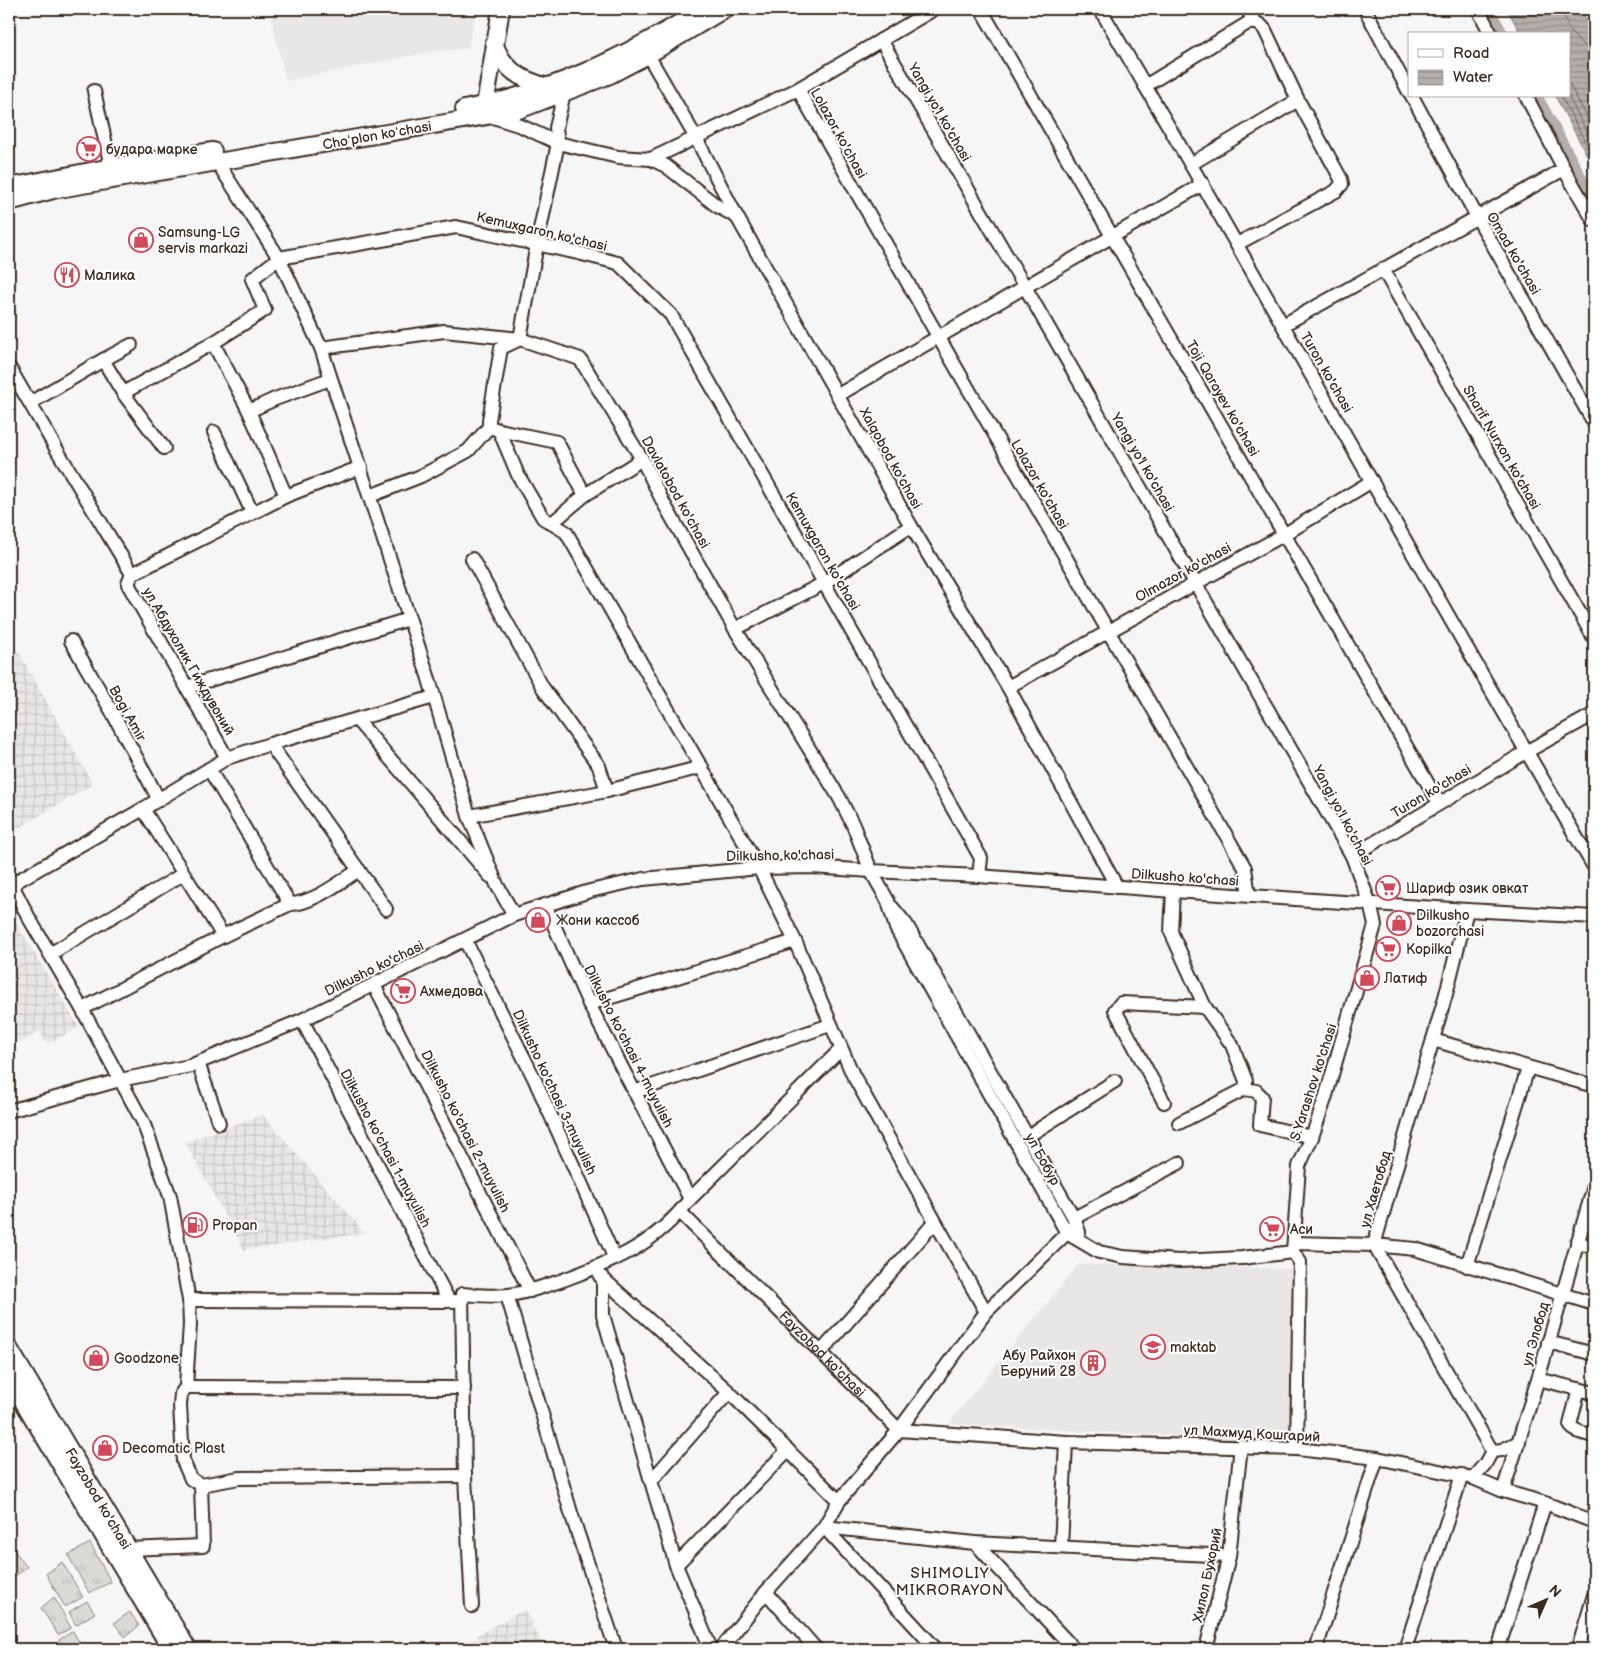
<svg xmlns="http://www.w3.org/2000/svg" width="1603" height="1658" font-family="'Balsamiq Sans',sans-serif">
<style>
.built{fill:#e9e7e6}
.industrial{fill:url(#industrial-grid)}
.grass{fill:url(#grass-tufts);stroke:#8b827a}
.water{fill:url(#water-rules);stroke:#847972}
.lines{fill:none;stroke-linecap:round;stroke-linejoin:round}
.shore{stroke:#6b5f56;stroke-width:1}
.canal{stroke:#b4aeaa;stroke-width:9}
.minor-casing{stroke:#3b2a1e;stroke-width:16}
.major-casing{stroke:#3b2a1e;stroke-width:20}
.minor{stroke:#fff;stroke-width:12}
.major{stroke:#fff;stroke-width:16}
.labels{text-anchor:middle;stroke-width:4;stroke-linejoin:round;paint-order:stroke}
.street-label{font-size:14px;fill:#3b2a1e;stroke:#fff}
.poi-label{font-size:14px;fill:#3b2a1e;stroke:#fff;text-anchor:start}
.neighbourhood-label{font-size:15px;letter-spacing:1px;fill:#3b2a1e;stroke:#fff}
</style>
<defs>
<pattern id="industrial-grid" width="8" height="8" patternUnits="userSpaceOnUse" patternTransform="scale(1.25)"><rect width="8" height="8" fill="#e9e7e6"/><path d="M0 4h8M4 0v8" fill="none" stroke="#c9c6c5"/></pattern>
<pattern id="grass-tufts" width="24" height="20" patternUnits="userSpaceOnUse" patternTransform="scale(1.25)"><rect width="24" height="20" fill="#dbd9d6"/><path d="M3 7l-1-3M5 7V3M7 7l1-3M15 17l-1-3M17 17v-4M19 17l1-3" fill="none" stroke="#bdbab7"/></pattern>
<pattern id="water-rules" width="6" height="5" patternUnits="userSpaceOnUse" patternTransform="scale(1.25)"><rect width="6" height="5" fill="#b4aeaa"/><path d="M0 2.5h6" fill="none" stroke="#948e8a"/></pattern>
</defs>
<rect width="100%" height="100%" fill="#f7f6f6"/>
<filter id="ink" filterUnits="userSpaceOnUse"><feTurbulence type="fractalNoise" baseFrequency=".02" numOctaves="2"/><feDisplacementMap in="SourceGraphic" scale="10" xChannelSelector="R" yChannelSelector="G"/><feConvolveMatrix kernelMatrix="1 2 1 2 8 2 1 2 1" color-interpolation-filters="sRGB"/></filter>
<g filter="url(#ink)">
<path class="built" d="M269 9H477L468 49 430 52 286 81Z
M1079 1264 1297 1269 1290 1442 948 1424Z"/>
<path class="industrial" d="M17 649 93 784 17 829 9 815V653Z
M12 916 79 1027 47 1044 40 1031 9 1048V918Z
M263 1115 365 1233 244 1250 185 1142Z
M524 1610 534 1622 531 1625 543 1642 545 1649H467V1640H478L477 1635Z"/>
<path class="grass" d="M90 1543 111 1582 89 1593 68 1555Z
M9 1544 27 1567 9 1581Z
M62 1562 83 1597 65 1607 46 1574Z
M54 1597 71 1628 58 1635 41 1608Z
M87 1601 95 1613 76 1625 69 1612Z
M130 1612 139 1626 125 1637 114 1623Z
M73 1631 82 1647 78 1649H55L61 1645 59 1640Z"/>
<path class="water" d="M1507 9H1581L1594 34V168L1555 96H1569V34H1521Z"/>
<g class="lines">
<path class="shore" d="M1563 9C1564 24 1577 48 1594 48
M1569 84 1594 129
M1561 96 1594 158
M1568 96 1594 145"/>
<path class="canal" d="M1490 9 1504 34
M1538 96 1594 199"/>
<defs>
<g id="minor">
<path d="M981 9 1439 803"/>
<path d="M1100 9C1268 293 1426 583 1594 867"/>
<path d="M1247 9 1255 22"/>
<path d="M1365 9 1409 92"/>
<path d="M1478 9 1491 34"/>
<path d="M881 40 1025 287 1352 856 1370 904 1375 925 1325 1099 1312 1137 1299 1166 1293 1252 1300 1262 1297 1449"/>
<path d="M648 55 696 138 737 217"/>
<path d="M1145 86 1248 23C1256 22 1260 23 1265 30L1298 100 1341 179 1342 184 1336 191 1237 244"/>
<path d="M798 89 939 338 1245 868 1249 896"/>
<path d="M94 91 111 167"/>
<path d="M1412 96 1477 217 1594 423"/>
<path d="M1526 96 1564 169 1594 221"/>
<path d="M490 116 521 126 558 143 618 157 651 159 666 166 717 206 737 217 911 526 1008 687 1117 887"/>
<path d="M651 159 798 89 934 9"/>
<path d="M217 162 279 258 321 348 429 679 469 816 497 885 514 915"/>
<path d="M1191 164 1298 100"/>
<path d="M1384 271 1594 638"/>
<path d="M1283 325 1564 169"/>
<path d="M213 343 249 411 286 496"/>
<path d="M321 348 444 331 520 339 580 359 642 459 663 502 735 629 839 797 853 825 871 871 888 901 896 928 1067 1233 1099 1252 1123 1257 1179 1261 1242 1258 1293 1252"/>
<path d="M103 360 131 345"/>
<path d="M9 367 57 450 132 574 128 584 227 758 270 744 434 697"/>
<path d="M123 393 164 448"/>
<path d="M838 395 1203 184"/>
<path d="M30 403 103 360 123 393 213 343 265 310 252 279 279 258 456 227 578 253 618 263 671 315 981 858 979 876"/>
<path d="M249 411 275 399 330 379"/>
<path d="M489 427 499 430 518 475 543 518 566 532 759 868 795 941 853 1075 986 1312"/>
<path d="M499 430 557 442 585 495"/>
<path d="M214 432 252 512"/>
<path d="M370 496 421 476 468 451 489 427V420L501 348 520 339 537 244 558 143 556 128 564 93"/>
<path d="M552 523 585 495 642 459"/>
<path d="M472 559 543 688 599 766 607 791"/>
<path d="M132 574 286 496 361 467"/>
<path d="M735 629 824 583 911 526"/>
<path d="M71 641 111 710 159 800"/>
<path d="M187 687 409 619"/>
<path d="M1008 687 1285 534 1372 481"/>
<path d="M357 720 490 876"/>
<path d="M270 744 386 909"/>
<path d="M209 769 290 904"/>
<path d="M143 809 223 936"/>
<path d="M469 816 607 791 702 767"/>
<path d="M1352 856 1526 752 1594 714"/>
<path d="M9 879 29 918 82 1009 143 1122 170 1196 189 1300 190 1324 186 1387 181 1394 180 1405 183 1461 191 1479 201 1485 203 1546 128 1549"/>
<path d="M12 884 143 809 227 758"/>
<path d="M1173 891 1171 932 1205 1007 1232 1045 1246 1081 1245 1089 1179 1123"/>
<path d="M545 905 589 1004 690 1199"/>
<path d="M892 907 906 924 1074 1218 1079 1232"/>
<path d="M1467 910 1446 994 1374 1245 1492 1451 1485 1464 1473 1478"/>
<path d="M465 940 534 1078 615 1259"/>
<path d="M50 954 183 874"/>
<path d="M374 985 530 1291"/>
<path d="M589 1004 795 941"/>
<path d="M82 1009 223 936 290 904C312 904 340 882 359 870"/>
<path d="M302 1020 449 1301"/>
<path d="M1433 1040 1594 1086"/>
<path d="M198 1063 219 1123"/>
<path d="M1245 1089 1256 1091 1262 1097 1260 1125 1312 1137"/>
<path d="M634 1092 830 1025"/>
<path d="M1164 1102 1115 1010 1121 1003 1205 1007"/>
<path d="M9 1111 120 1080 190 1066 302 1020 514 915 590 891 643 879 759 868 812 867 871 871 979 876 1173 891 1467 910 1594 917"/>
<path d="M1028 1136 1115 1081"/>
<path id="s1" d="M680 1212 899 1430"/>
<path d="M1074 1218 1179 1163"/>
<path d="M1577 1242 1594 1248"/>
<path d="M1294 1243 1374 1245 1415 1249 1594 1304"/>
<path d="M1467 1266 1528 1068"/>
<path d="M600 1276 729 1392 839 1501"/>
<path d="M603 1278V1315L651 1481 676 1565 711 1649"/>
<path d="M507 1295 572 1516 616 1649"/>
<path d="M189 1300 454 1301"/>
<path d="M1548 1342 1594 1354"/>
<path d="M821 1352 935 1222"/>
<path d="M1538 1379 1594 1393"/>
<path d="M186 1387 464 1388"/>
<path d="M1579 1389 1570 1425C1574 1432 1586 1434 1594 1436"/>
<path d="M899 1430 1066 1442 1297 1449 1377 1458 1473 1478 1503 1491 1545 1503 1594 1522"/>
<path d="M1492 1451 1502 1450 1519 1442"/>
<path d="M651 1481 729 1392"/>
<path d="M201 1485 239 1478 465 1476"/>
<path d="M1503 1491 1538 1379 1594 1186"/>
<path d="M824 1527 975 1543 1229 1556"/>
<path d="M824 1527 936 1649"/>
<path d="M975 1543 1074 1649"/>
<path d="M1061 1547 1066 1442"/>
<path d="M676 1565 788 1450"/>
<path d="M766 1592 816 1649"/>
<path d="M472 1606 465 1476 462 1294C477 1295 493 1297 508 1295 527 1293 545 1286 563 1280 615 1261 656 1244 690 1199L841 1049"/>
<path d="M721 1649 766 1592 824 1527 839 1501 899 1430 986 1312 1076 1224"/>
<path d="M1206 1649 1229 1556 1241 1446"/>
<path d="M1316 1649 1377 1458"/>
<path d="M1405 1649 1462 1475"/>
<path d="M1498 1649 1545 1503"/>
<path d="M1578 1649 1594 1595"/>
</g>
<g id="major">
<path d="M494 42C502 69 521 80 548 87"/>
<path d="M464 109C553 93 627 55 703 9"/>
<path d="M489 114 485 105 501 9"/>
<path d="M9 187 111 167 213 151"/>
<path d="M9 202 53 190 516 111 610 75 648 55 725 9"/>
<path id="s2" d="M9 1348 188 1649"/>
<path d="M9 1378 171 1649"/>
</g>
</defs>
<use href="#minor" class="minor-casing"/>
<use href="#major" class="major-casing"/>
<use href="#minor" class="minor"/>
<use href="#major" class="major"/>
</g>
</g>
<defs>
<symbol id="supermarket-ring" viewBox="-11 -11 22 22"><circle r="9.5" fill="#fff" stroke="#d1495b" stroke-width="1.5"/><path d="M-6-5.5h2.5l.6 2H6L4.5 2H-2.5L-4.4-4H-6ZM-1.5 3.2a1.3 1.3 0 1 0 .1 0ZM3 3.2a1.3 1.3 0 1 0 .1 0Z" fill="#d1495b"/></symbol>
<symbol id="shop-ring" viewBox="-11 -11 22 22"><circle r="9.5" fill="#fff" stroke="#d1495b" stroke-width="1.5"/><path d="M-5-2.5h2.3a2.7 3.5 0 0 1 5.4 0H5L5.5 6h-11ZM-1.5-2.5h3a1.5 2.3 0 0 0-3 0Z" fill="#d1495b"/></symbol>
<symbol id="restaurant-ring" viewBox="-11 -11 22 22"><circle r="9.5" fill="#fff" stroke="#d1495b" stroke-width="1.5"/><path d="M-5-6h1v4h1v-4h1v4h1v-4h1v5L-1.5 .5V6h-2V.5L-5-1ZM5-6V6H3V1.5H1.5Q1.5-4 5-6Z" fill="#d1495b"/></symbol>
<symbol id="fuel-ring" viewBox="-11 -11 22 22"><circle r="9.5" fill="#fff" stroke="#d1495b" stroke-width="1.5"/><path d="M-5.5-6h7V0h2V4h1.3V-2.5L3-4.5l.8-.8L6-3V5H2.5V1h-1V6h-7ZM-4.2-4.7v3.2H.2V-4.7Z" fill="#d1495b"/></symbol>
<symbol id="school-ring" viewBox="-11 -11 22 22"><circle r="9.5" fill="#fff" stroke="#d1495b" stroke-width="1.5"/><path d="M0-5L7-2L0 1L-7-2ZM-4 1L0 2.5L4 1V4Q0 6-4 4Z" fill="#d1495b"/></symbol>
<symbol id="building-ring" viewBox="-11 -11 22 22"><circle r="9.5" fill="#fff" stroke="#d1495b" stroke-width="1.5"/><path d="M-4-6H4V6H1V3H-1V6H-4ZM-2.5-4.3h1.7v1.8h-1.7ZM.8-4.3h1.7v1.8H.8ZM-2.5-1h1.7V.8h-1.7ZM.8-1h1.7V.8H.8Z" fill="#d1495b"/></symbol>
</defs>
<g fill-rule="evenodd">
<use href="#supermarket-ring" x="75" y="135" width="28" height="28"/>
<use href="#shop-ring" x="127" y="226" width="28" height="28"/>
<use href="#restaurant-ring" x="53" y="261" width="28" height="28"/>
<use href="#supermarket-ring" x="1374" y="874" width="28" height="28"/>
<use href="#shop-ring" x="524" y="906" width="28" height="28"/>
<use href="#shop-ring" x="1385" y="909" width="28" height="28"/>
<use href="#supermarket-ring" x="1374" y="935" width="28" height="28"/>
<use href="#shop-ring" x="1353" y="964" width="28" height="28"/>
<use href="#supermarket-ring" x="389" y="977" width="28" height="28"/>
<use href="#fuel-ring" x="181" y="1211" width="28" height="28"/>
<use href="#supermarket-ring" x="1258" y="1215" width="28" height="28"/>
<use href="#school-ring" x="1139" y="1333" width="28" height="28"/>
<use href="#shop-ring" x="82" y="1344" width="28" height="28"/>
<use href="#building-ring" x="1079" y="1349" width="28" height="28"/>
<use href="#shop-ring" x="91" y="1434" width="28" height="28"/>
</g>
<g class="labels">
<g class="street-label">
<text transform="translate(940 112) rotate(60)" y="5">Yangi yo'l ko'chasi</text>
<text transform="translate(839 133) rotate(61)" y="5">Lolazor ko'chasi</text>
<text transform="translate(377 135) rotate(-10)" y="5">Choʻplon koʻchasi</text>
<text transform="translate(542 231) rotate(13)" y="5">Kemuxgaron ko'chasi</text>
<text transform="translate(1514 253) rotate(60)" y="5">Omad ko'chasi</text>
<text transform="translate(1327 372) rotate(60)" y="5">Turon ko'chasi</text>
<text transform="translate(1223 398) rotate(60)" y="5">Toji Qarayev ko'chasi</text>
<text transform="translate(1502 447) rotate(60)" y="5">Sharif Nurxon ko'chasi</text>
<text transform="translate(891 458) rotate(61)" y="5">Xalqobod ko'chasi</text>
<text transform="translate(1143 462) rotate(60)" y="5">Yangi yo'l ko'chasi</text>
<text transform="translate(1040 484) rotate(60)" y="5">Lolazor ko'chasi</text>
<text transform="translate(676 492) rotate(61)" y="5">Davlatobod ko'chasi</text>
<text transform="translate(823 551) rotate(60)" y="5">Kemuxgaron ko'chasi</text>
<text transform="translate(1183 572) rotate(-29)" y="5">Olmazor ko'chasi</text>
<text transform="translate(189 661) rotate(60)" y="5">ул Абдухолик Гиждувоний</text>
<text transform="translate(128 713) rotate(61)" y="5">Bogi Amir</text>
<text transform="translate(1431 791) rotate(-31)" y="5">Turon ko'chasi</text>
<text transform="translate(1343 815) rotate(62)" y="5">Yangi yo'l ko'chasi</text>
<text transform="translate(780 855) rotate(-1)" y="5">Dilkusho ko'chasi</text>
<text transform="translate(1185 877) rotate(4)" y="5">Dilkusho ko'chasi</text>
<text transform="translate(374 968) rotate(-26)" y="5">Dilkusho ko'chasi</text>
<text transform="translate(629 1046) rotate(63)" y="5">Dilkusho ko'chasi 4-muyulish</text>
<text transform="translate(1313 1082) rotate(-72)" y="5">S.Yarashov ko'chasi</text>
<text transform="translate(555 1092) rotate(65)" y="5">Dilkusho ko'chasi 3-muyulish</text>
<text transform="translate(466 1131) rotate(63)" y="5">Dilkusho ko'chasi 2-muyulish</text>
<text transform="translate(386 1148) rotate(62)" y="5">Dilkusho ko'chasi 1-muyulish</text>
<text transform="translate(1043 1159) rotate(61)" y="5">ул Бобур</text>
<text transform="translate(1375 1189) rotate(-74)" y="5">ул Хаетобод</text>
<text transform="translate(1535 1334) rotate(-74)" y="5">ул Элобод</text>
<text dy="5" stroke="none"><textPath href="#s1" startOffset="201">Fayzobod ko'chasi</textPath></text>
<text transform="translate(1252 1433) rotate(3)" y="5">ул Махмуд Кошгарий</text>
<text dy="5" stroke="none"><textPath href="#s2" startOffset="175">Fayzobod ko'chasi</textPath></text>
<text transform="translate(1207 1575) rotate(-78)" y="5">Хилол Бухорий</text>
</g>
<g class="poi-label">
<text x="106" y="154">будара марке</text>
<text x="158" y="237">Samsung-LG<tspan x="158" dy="16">servis markazi</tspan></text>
<text x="84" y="280">Малика</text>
<text x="1406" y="893">Шариф озик овкат</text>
<text x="1416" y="920">Dilkusho<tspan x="1416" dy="16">bozorchasi</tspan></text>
<text x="556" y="925">Жони кассоб</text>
<text x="1406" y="954">Kopilka</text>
<text x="1384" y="983">Латиф</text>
<text x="420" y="996">Ахмедова</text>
<text x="212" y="1230">Propan</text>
<text x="1290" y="1234">Аси</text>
<text x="1170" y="1352">maktab</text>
<text x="1076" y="1360" text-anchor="end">Абу Райхон<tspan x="1076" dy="16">Беруний 28</tspan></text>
<text x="114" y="1363">Goodzone</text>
<text x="122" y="1453">Decomatic Plast</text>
</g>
<g class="neighbourhood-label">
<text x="950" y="1578">SHIMOLIY<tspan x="950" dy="17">MIKRORAYON</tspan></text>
</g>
</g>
<rect width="1603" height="1658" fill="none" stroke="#fff" stroke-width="30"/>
<rect x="15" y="15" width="1573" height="1628" fill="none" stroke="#3b2a1e" stroke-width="2" filter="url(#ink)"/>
<rect x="1408" y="32" width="162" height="65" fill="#ffffff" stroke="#b1aaa5"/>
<rect x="1418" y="49" width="25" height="8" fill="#ffffff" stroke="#b1aaa5"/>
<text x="1453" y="58" font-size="15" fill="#3b2a1e">Road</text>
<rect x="1418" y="70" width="25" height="15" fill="url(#water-rules)" stroke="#b1aaa5"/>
<text x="1453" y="82" font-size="15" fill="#3b2a1e">Water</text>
<g transform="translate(1546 1600) rotate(45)" stroke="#ffffff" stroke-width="4" paint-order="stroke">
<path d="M0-4L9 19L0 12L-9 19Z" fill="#3b2a1e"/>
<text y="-8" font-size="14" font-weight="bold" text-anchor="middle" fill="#3b2a1e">N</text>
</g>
</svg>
